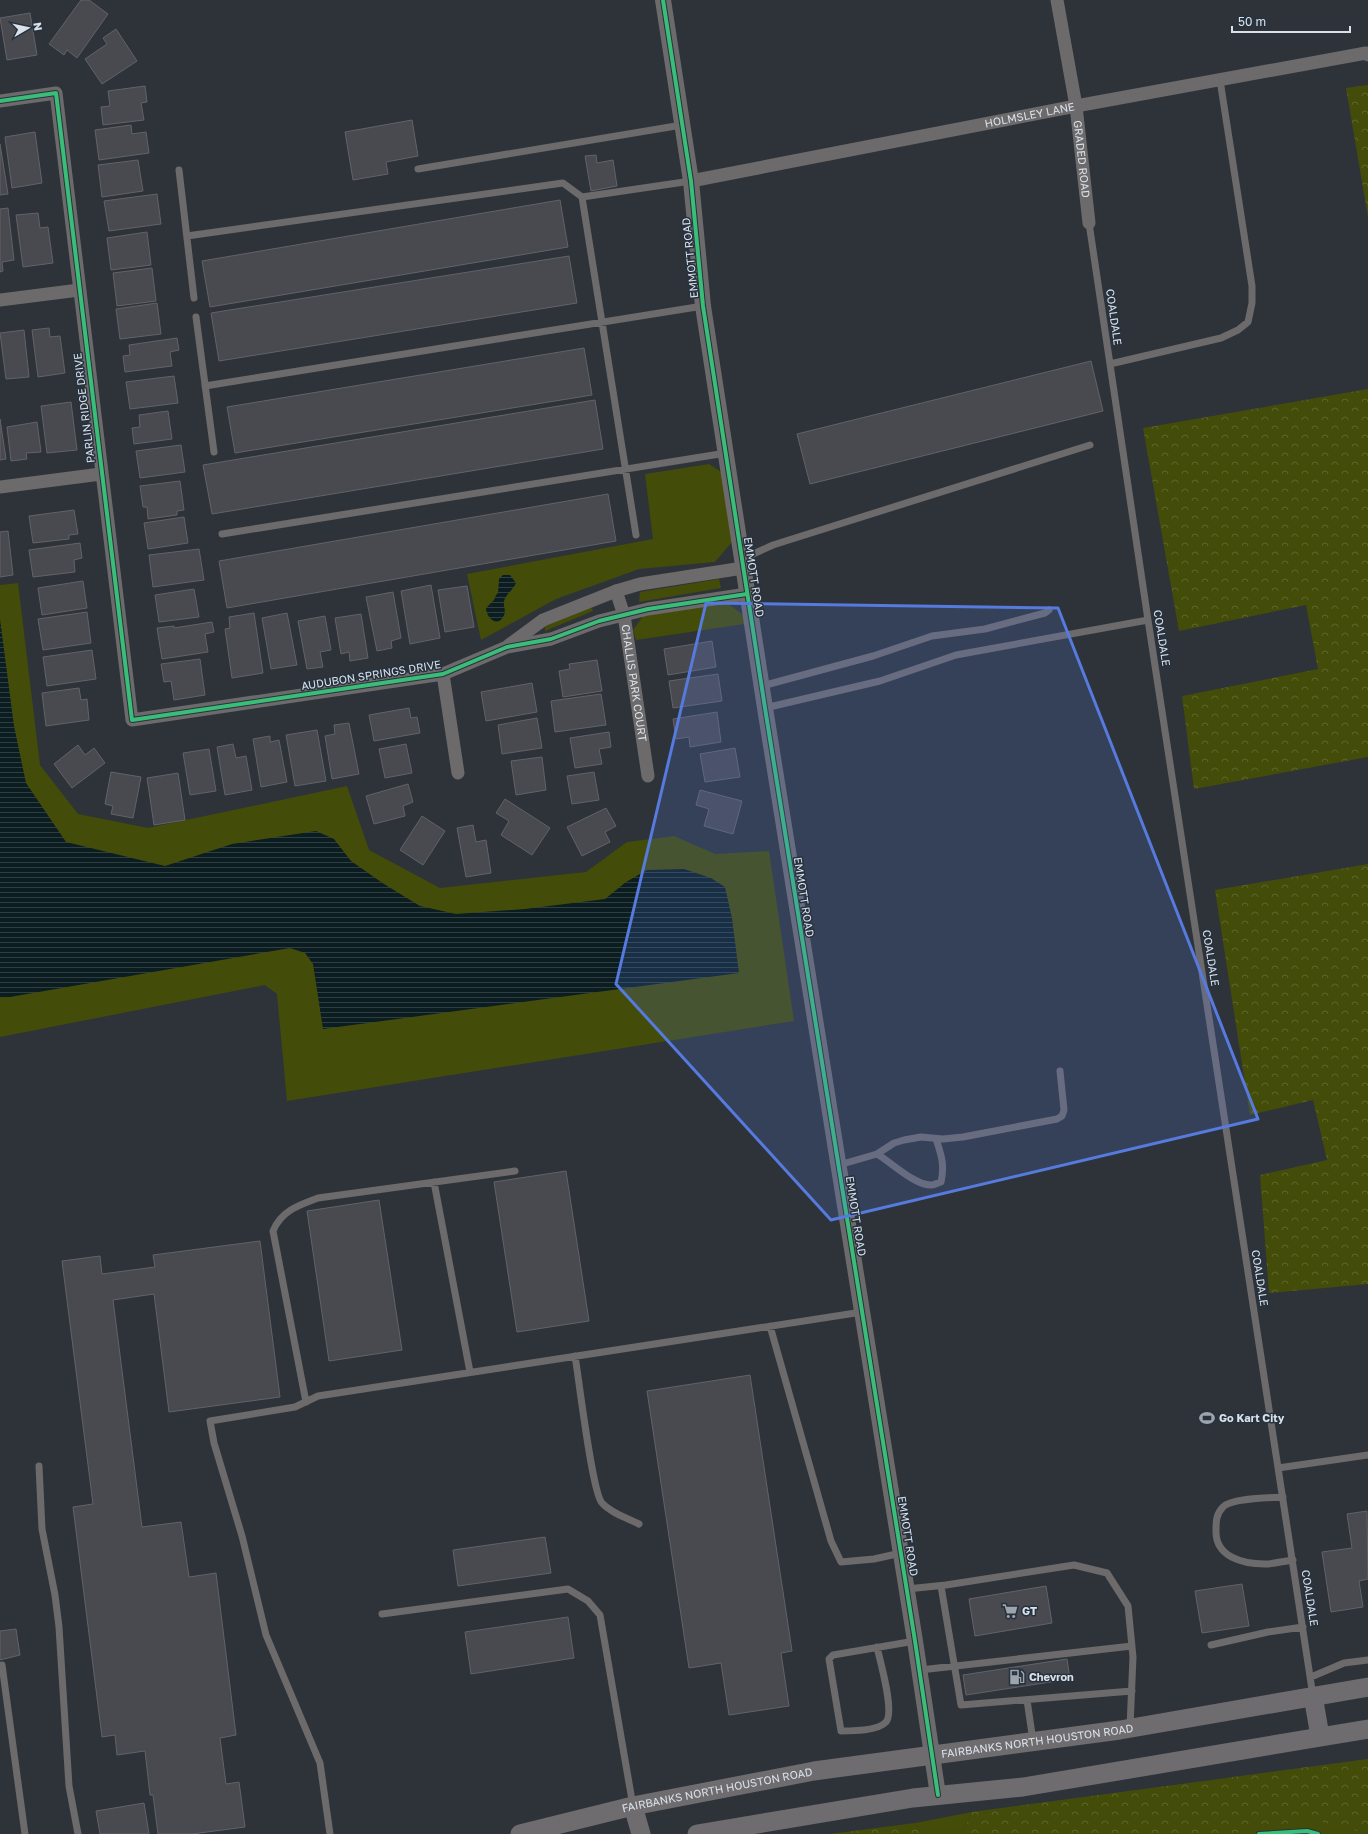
<svg xmlns="http://www.w3.org/2000/svg" width="1368" height="1834" font-family="'Golos Text',sans-serif">
<style>
.green{fill:#434c08}
.forest{fill:url(#forest-crowns)}
.water{fill:url(#water-rules)}
.building{fill:#494a50;stroke:#626369}
.lines{fill:none;stroke-linecap:round;stroke-linejoin:round}
.service{stroke:#6c6a6a;stroke-width:7}
.minor{stroke:#6c6a6a;stroke-width:13}
.tertiary{stroke:#6c6a6a;stroke-width:16}
.secondary{stroke:#6e6c6e;stroke-width:19}
.cycleway-casing{stroke:#27323f;stroke-width:6}
.cycleway{stroke:#3abd76;stroke-width:4}
.marked{fill:#567add;fill-opacity:0.2;stroke:#567add;stroke-width:3;stroke-linejoin:round}
.labels{text-anchor:middle;stroke-width:3;stroke-linejoin:round;paint-order:stroke}
.street-label{font-size:11px;fill:#dae1ea;stroke:#27323f}
.poi-label{font-size:11px;font-weight:bold;fill:#dae1ea;stroke:#27323f;text-anchor:start}
</style>
<defs>
<pattern id="forest-crowns" width="20" height="18" patternUnits="userSpaceOnUse"><rect width="20" height="18" fill="#434c08"/><path d="M2 6a3 3 0 1 1 6 0M12 15a3 3 0 1 1 6 0" fill="none" stroke="#5e662c"/></pattern>
<pattern id="water-rules" width="6" height="5" patternUnits="userSpaceOnUse"><rect width="6" height="5" fill="#0b1d20"/><path d="M0 2.5h6" fill="none" stroke="#2e3e41"/></pattern>
</defs>
<rect width="100%" height="100%" fill="#2d3339"/>
<path class="green" d="M709 464 729 477 732 542 715 562 639 569 556 599 481 640 467 574 653 539 645 474Z
M719 579 721 588 639 602 640 592Z
M18 583 40 765 78 814 148 828 347 786 369 850 440 888 586 872 627 842 674 836 715 854 769 851 794 1021 287 1101 277 994 265 985 0 1037V585Z
M727 603 746 617 744 624 636 640 633 630 643 616Z
M591 606 593 611 545 631V626Z
M972 1812 962 1834H921L915 1823Z
M1311 1818 1368 1834H1229L1236 1832Z"/>
<path class="forest" d="M1368 85V217L1346 88Z
M1368 389V757L1194 789 1182 696 1318 669 1306 605 1179 631 1143 428Z
M1368 864V1284L1269 1293 1260 1175 1327 1160 1313 1100 1250 1115 1215 890Z
M1368 1759V1834L1311 1819 1229 1834H962L972 1812Z
M915 1823 921 1834H830Z"/>
<path class="water" d="M503 575H510L516 583C513 590 506 594 504 601 503 607 507 611 503 617 497 628 486 617 486 608L494 600 496 595 498 593 499 579Z
M0 619 14 726 26 783 66 842 165 866 232 844 316 831 334 839 351 861 384 884 420 906 456 914 525 909 605 899 626 882 647 870 684 869 711 878 725 887 732 918 739 973 323 1029 313 964 305 953 290 948 10 997H0Z"/>
<path class="building" d="M81 0H89L108 14 77 58 67 50 64 55 49 44Z
M30 13 37 55 7 60 0 18Z
M116 29 137 61 102 84 85 59 107 44 103 38Z
M145 86 147 102 141 103 144 120 103 125 101 107 110 106 108 91Z
M412 120 418 156 386 162 388 174 353 180 345 132Z
M131 125 132 134 146 132 149 153 99 160 95 130Z
M35 132 42 183 12 188 5 137Z
M0 144 8 194 0 195Z
M596 155 597 163 613 160 617 186 591 191 585 156Z
M138 160 143 191 102 197 98 165Z
M157 194 161 224 109 231 104 201Z
M560 200 568 247 210 307 202 261Z
M8 208 14 260 2 262 3 271 0 272V209Z
M38 213 40 228 48 227 53 263 23 267 16 215Z
M147 232 151 265 111 270 107 238Z
M569 256 577 303 219 361 211 313Z
M152 268 156 301 117 306 113 273Z
M157 303 161 334 120 339 116 309Z
M49 328 50 337 60 336 65 373 38 377 32 330Z
M24 330 29 377 6 379 0 333Z
M177 338 179 350 170 352 172 366 125 372 123 356 130 355 129 345Z
M584 348 592 395 235 453 227 407Z
M1091 361 1103 411 810 484 797 434Z
M174 376 178 403 130 409 126 382Z
M595 400 603 449 212 514 203 465Z
M71 402 77 450 47 453 41 406Z
M168 411 172 439 134 444 132 428 140 427 139 415Z
M0 419 6 459 0 460Z
M37 422 41 452 26 453 27 459 11 461 7 427Z
M181 445 185 472 140 478 136 451Z
M180 481 184 510 177 511V515L148 519 147 507H143L140 486Z
M608 494 616 541 227 608 219 561Z
M74 510 78 534 69 535V539L33 543 29 516Z
M184 517 188 543 148 549 144 523Z
M8 531 13 575 0 577V532Z
M80 543 82 558 74 560 75 572 33 577 29 550Z
M199 549 204 580 153 587 149 555Z
M83 581 87 608 42 615 38 588Z
M431 585 440 638 410 644 401 591Z
M467 586 474 627 445 632 438 590Z
M194 589 199 617 159 622 155 595Z
M393 592 401 638 391 641 392 648 377 651 366 597Z
M87 612 91 643 43 650 38 619Z
M254 613 263 673 232 678 225 629 230 628 229 617Z
M287 613 297 665 271 669 262 618Z
M361 614 368 658 350 661 349 652 341 654 335 618Z
M325 616 331 650 320 652 323 667 307 669 298 621Z
M212 622 214 632 205 634 208 652 162 659 157 628 174 626V628Z
M712 641 716 667 668 675 664 649Z
M92 650 96 679 47 686 43 657Z
M200 659 205 695 174 700 171 681 164 682 161 664Z
M597 660 602 691 563 697 559 671 570 669 569 664Z
M718 674 722 701 673 708 669 681Z
M532 683 537 712 486 721 481 692Z
M79 688 81 700 87 699 89 720 46 726 42 693Z
M601 694 606 725 555 732 551 701Z
M409 708 411 718 417 717 420 733 374 741 369 715Z
M717 712 721 742 690 747 689 737 676 739 673 719Z
M537 718 542 748 502 754 498 725Z
M349 723 359 774 332 779 325 736 335 734 334 725Z
M317 730 326 781 295 786 286 735Z
M609 732 611 747 599 749 602 764 575 768 570 738Z
M270 736V742L279 740 287 782 261 787 253 739Z
M233 744 236 758 246 756 252 790 225 795 217 747Z
M406 744 412 773 385 778 379 749Z
M78 745 85 755 94 748 105 763 72 788 54 764Z
M735 748 740 777 705 782 700 754Z
M209 749 216 791 190 795 183 753Z
M542 757 546 790 516 795 511 761Z
M111 772 141 777 133 818 111 814 113 806 105 804Z
M594 772 599 800 572 804 567 776Z
M178 773 185 820 154 825 147 778Z
M408 784 413 802 403 806 405 816 374 824 366 796Z
M700 790 742 801 733 834 704 826 709 809 696 805Z
M505 799 550 828 532 855 501 835 509 821 496 813Z
M606 808 616 826 605 832 610 842 582 856 567 827Z
M422 816 445 831 423 865 400 850Z
M473 825 476 842 486 840 491 873 466 877 457 828Z
M566 1171 589 1321 517 1332 494 1182Z
M379 1200 402 1350 329 1361 307 1211Z
M260 1241 280 1397 169 1412 154 1294 113 1300 142 1527 181 1522 189 1577 216 1573 236 1735 220 1738 226 1784 239 1782 245 1827 192 1834H158L153 1795H150L145 1751 117 1755 115 1735 102 1737 73 1507 93 1504 62 1261 100 1256 102 1274 155 1267 153 1255Z
M750 1375 792 1651 781 1653 789 1706 729 1715 721 1663 689 1668 647 1391Z
M1367 1511 1368 1579 1359 1581 1363 1607 1331 1612 1322 1552 1352 1548 1347 1514Z
M545 1537 551 1573 458 1586 453 1550Z
M1242 1584 1249 1626 1202 1633 1195 1591Z
M1046 1586 1052 1623 975 1636 969 1599Z
M568 1617 574 1658 471 1674 465 1632Z
M16 1629 20 1655 0 1660V1631Z
M1067 1659 1070 1679 966 1695 963 1675Z
M144 1803 149 1834H100L96 1811Z"/>
<g class="lines">
<path class="service" d="M418 169 682 125
M179 170 194 298
M582 197 691 181
M1089 223 1148 620 1313 1696
M187 236 563 183 582 197 636 535
M196 317 214 452
M1110 364 1221 338 1238 330 1248 322 1252 303V286L1220 80
M205 386 703 306
M222 534 726 453
M742 559 773 545 1090 445
M762 686 873 656 932 636 985 629 1045 613 1049 610
M765 708 880 681 956 655 1148 620
M877 1154C891 1162 915 1186 932 1185 935 1185 939 1182 941 1182 945 1165 941 1154 936 1139
M839 1165 877 1154 894 1143 904 1140 921 1137 943 1139 963 1137 1057 1119 1062 1116 1064 1110 1060 1071
M434 1182 470 1372
M770 1326 831 1541 841 1562 874 1559 901 1553
M575 1356C579 1379 592 1492 602 1503 611 1513 627 1518 639 1524
M306 1402 273 1231C281 1211 299 1205 318 1198L515 1171
M39 1466 42 1529 55 1595 59 1627 69 1786 78 1834
M1278 1468 1368 1455
M1283 1497C1270 1498 1231 1498 1223 1507 1216 1514 1216 1522 1216 1530 1215 1557 1243 1564 1265 1564 1274 1564 1284 1561 1293 1560
M941 1586 961 1705 1132 1691
M907 1589 946 1585 1074 1565 1107 1573 1128 1606 1133 1657 1130 1727
M382 1614 568 1589 588 1601 600 1615 633 1806
M1211 1645 1268 1632 1303 1627
M877 1647C880 1661 895 1712 886 1722 878 1731 853 1731 841 1731L829 1659 833 1655 915 1641
M2 1665 25 1834
M920 1670 1132 1646
M1311 1677 1344 1663 1368 1660
M1027 1700 1033 1741
M330 1834 320 1763 266 1635 242 1536 214 1443 210 1421 295 1407 318 1396 862 1312"/>
<g class="minor">
<path id="s1" d="M1057 0 1076 106 1089 223"/>
<path d="M0 101 56 93 132 720 443 674 507 647 551 639 599 621 648 609 747 594"/>
<path id="s2" d="M691 181 1076 106 1366 53 1368 55"/>
<path d="M0 300 79 290"/>
<path d="M0 487 101 474"/>
<path id="s3" d="M616 591 624 615 648 776"/>
<path d="M509 645 543 620 616 591 640 584 743 568"/>
<path d="M443 674 458 773"/>
</g>
<path class="tertiary" d="M663 0 691 181 703 306 765 708 915 1641 938 1795"/>
<g class="secondary">
<path d="M1313 1696 1320 1736"/>
<path d="M633 1806 641 1834"/>
<path id="s4" d="M520 1834 633 1806 814 1771 1120 1730 1368 1687"/>
<path d="M697 1834 913 1798 1023 1787 1368 1729"/>
</g>
<defs>
<path id="cycleway" d="M663 0 691 181 703 306 765 708 915 1641 938 1795
M0 101 56 93 132 720 443 674 507 647 551 639 599 621 648 609 747 594
M1259 1834 1307 1831 1318 1834"/>
</defs>
<use href="#cycleway" class="cycleway-casing"/>
<use href="#cycleway" class="cycleway"/>
</g>
<path class="marked" d="M706 603 1058 608 1258 1119 831 1220 616 984Z"/>
<defs>
<symbol id="stadium-bare" viewBox="-9 -9 18 18"><path d="M0-5a6.5 5 0 1 0 0 10a6.5 5 0 1 0 0-10ZM-3.5-1.8h7v3.6h-7Z" fill="#9da4ac" stroke="#27323f" stroke-width="2.5" paint-order="stroke"/></symbol>
<symbol id="supermarket-bare" viewBox="-9 -9 18 18"><path d="M-6-5.5h2.5l.6 2H6L4.5 2H-2.5L-4.4-4H-6ZM-1.5 3.2a1.3 1.3 0 1 0 .1 0ZM3 3.2a1.3 1.3 0 1 0 .1 0Z" fill="#9da4ac" stroke="#27323f" stroke-width="2.5" paint-order="stroke"/></symbol>
<symbol id="fuel-bare" viewBox="-9 -9 18 18"><path d="M-5.5-6h7V0h2V4h1.3V-2.5L3-4.5l.8-.8L6-3V5H2.5V1h-1V6h-7ZM-4.2-4.7v3.2H.2V-4.7Z" fill="#9da4ac" stroke="#27323f" stroke-width="2.5" paint-order="stroke"/></symbol>
</defs>
<g fill-rule="evenodd">
<use href="#stadium-bare" x="1196" y="1407" width="22" height="22"/>
<use href="#supermarket-bare" x="999" y="1600" width="22" height="22"/>
<use href="#fuel-bare" x="1006" y="1666" width="22" height="22"/>
</g>
<g class="labels">
<g class="street-label">
<text dy="4" stroke="none"><textPath href="#s2" startOffset="345">HOLMSLEY LANE</textPath></text>
<text dy="4" stroke="none"><textPath href="#s1" startOffset="161">GRADED ROAD</textPath></text>
<text transform="translate(690 258) rotate(-96)" y="4">EMMOTT ROAD</text>
<text transform="translate(1114 317) rotate(82)" y="4">COALDALE</text>
<text transform="translate(84 408) rotate(-97)" y="4">PARLIN RIDGE DRIVE</text>
<text transform="translate(754 577) rotate(81)" y="4">EMMOTT ROAD</text>
<text transform="translate(1162 638) rotate(81)" y="4">COALDALE</text>
<text transform="translate(371 675) rotate(-9)" y="4">AUDUBON SPRINGS DRIVE</text>
<text dy="4" stroke="none"><textPath href="#s3" startOffset="94">CHALLIS PARK COURT</textPath></text>
<text transform="translate(804 897) rotate(81)" y="4">EMMOTT ROAD</text>
<text transform="translate(1211 958) rotate(81)" y="4">COALDALE</text>
<text transform="translate(856 1216) rotate(81)" y="4">EMMOTT ROAD</text>
<text transform="translate(1260 1278) rotate(81)" y="4">COALDALE</text>
<text transform="translate(908 1536) rotate(81)" y="4">EMMOTT ROAD</text>
<text transform="translate(1310 1598) rotate(81)" y="4">COALDALE</text>
<text dy="4" stroke="none"><textPath href="#s4" startOffset="526">FAIRBANKS NORTH HOUSTON ROAD</textPath></text>
<text dy="4" stroke="none"><textPath href="#s4" startOffset="202">FAIRBANKS NORTH HOUSTON ROAD</textPath></text>
</g>
<g class="poi-label">
<text x="1219" y="1422">Go Kart City</text>
<text x="1022" y="1615">GT</text>
<text x="1029" y="1681">Chevron</text>
</g>
</g>
<g transform="translate(28 28) rotate(81)" stroke="#27323f" stroke-width="3" paint-order="stroke">
<path d="M0-3L7 15L0 10L-7 15Z" fill="#dae1ea"/>
<text y="-6" font-size="11" font-weight="bold" text-anchor="middle" fill="#dae1ea">N</text>
</g>
<path d="M1232 26v6h118v-6" fill="none" stroke="#dae1ea" stroke-width="2"/>
<text x="1238" y="26" font-size="12" fill="#dae1ea" stroke="#27323f" stroke-width="3" paint-order="stroke">50 m</text>
</svg>
